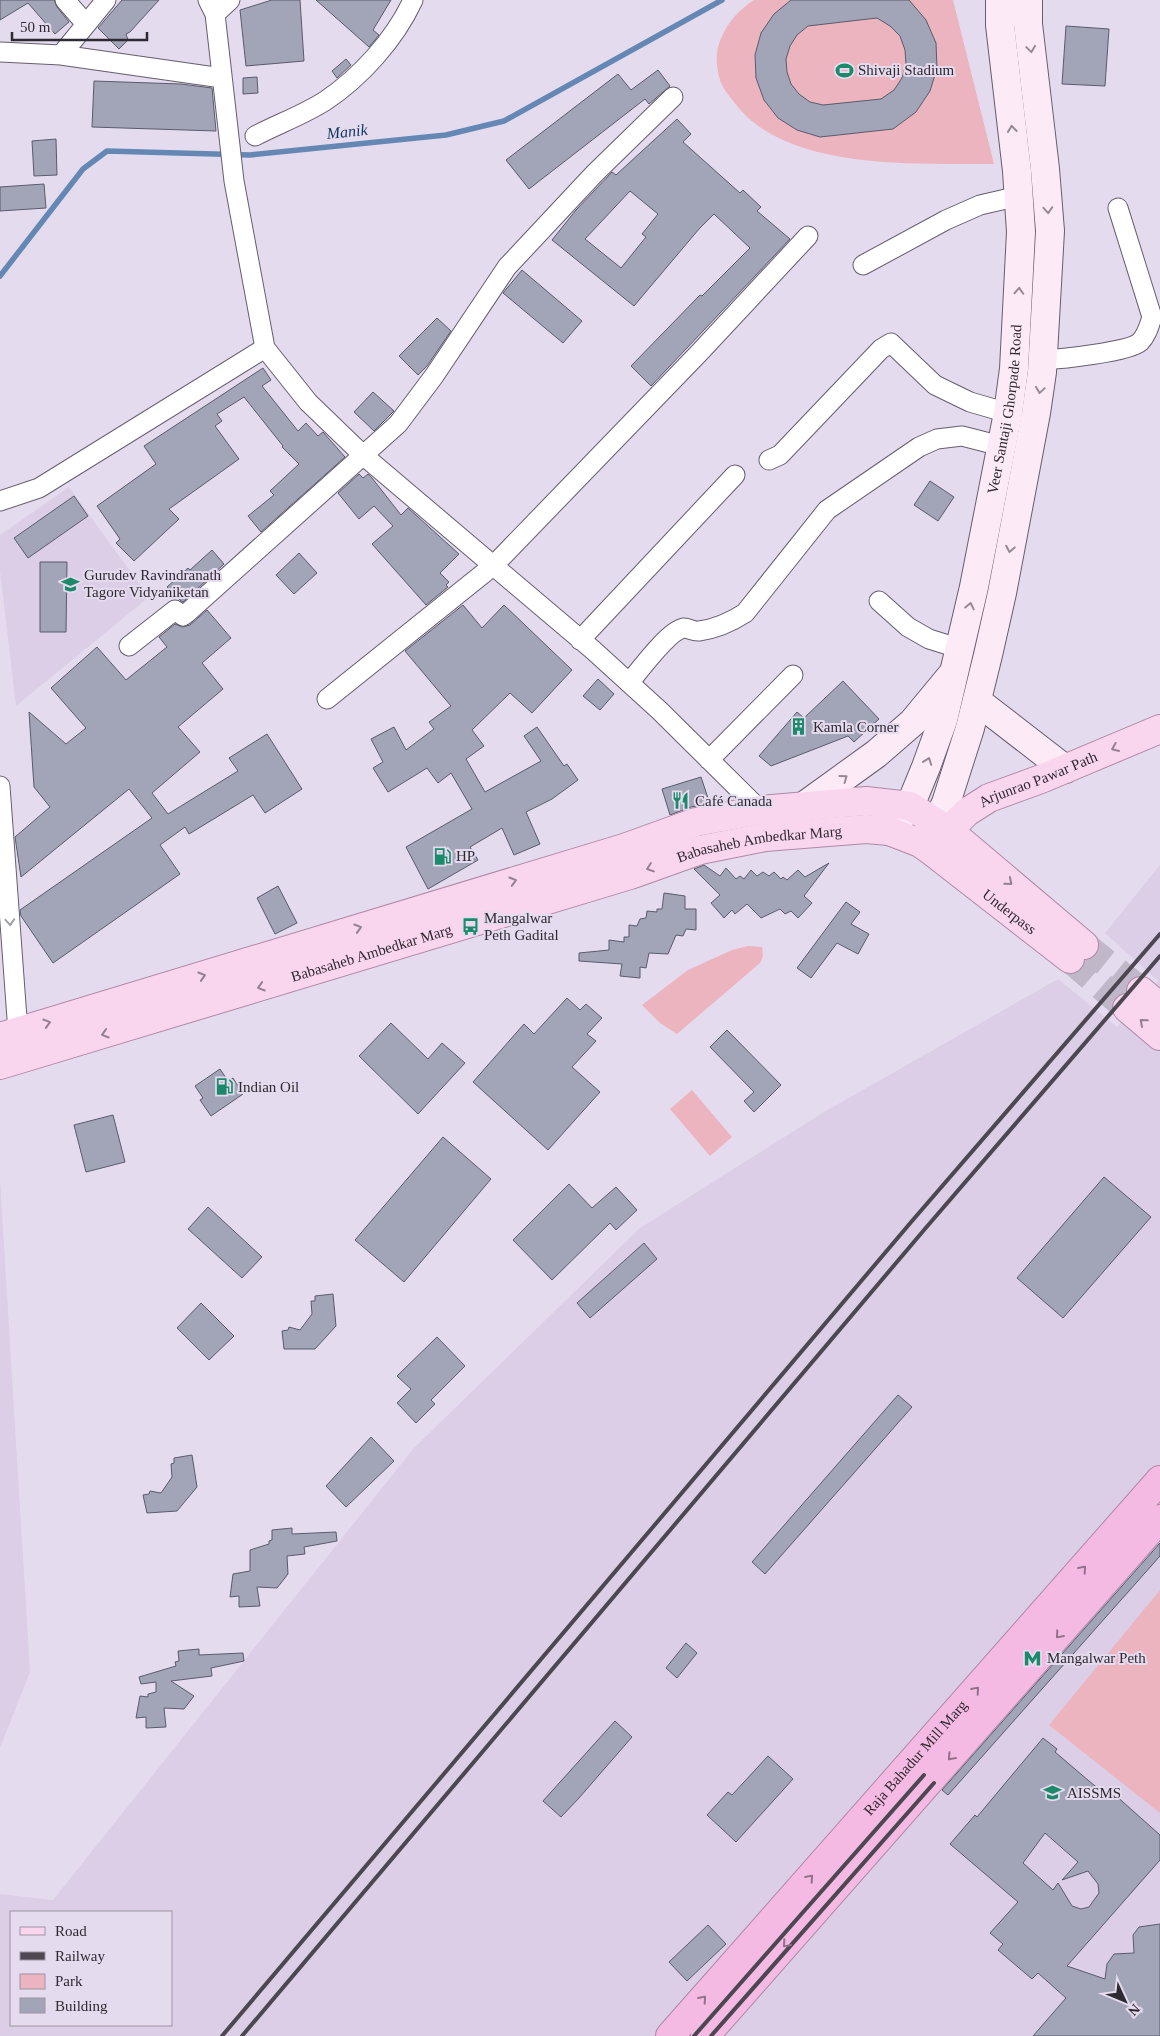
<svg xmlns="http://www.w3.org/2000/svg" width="1160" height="2036" font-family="'Times New Roman',serif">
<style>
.built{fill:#dbcee6;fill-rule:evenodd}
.green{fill:#ecb4be}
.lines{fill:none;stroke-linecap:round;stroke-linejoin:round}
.stream{stroke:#6488b3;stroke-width:5.5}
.building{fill:#a2a4b7;stroke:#595b6c;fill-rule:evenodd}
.primary-tunnel{stroke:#c0b8c8;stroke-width:28;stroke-dasharray:28 14;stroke-linecap:butt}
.street-casing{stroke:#665d6e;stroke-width:21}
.secondary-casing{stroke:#665d6e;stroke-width:30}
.primary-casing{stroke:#af88a5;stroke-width:30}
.highway-casing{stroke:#af88a5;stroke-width:30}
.street{stroke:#fff;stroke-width:19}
.secondary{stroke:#fceaf7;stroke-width:28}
.primary{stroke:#f9d6ee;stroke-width:28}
.highway{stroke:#f5bae3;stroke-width:28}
.rail{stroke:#4c4751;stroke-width:4}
.oneway{stroke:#958a94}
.oneway2{stroke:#948090}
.oneway3{stroke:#a19fa3}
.oneway4{stroke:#92728a}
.labels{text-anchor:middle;stroke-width:4;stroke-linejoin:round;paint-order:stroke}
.poi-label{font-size:15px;fill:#2e2a32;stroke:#e5dbee;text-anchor:start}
.street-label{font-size:15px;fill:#2e2a32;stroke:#e5dbee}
.water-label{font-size:16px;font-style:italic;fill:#0d355f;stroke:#e5dbee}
</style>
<rect width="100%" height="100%" fill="#e5dbee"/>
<path class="built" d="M69 487 149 597 16 706 0 571V535Z
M1160 865V2036H0V1894L53 1900 414 1448 640 1228 824 1112 1058 979 1117 1027 1158 981 1105 933ZM11 1912H171V2025H11Z
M0 1180 30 1672 0 1748Z"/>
<path class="green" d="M754 0H953L994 164C917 163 785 172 734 102 723 88 719 83 717 65 714 39 733 13 754 0Z
M748 946 762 947 763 956 760 963 677 1034 660 1023 642 1005 688 970 732 950Z
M692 1090 732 1137 710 1156 670 1109Z
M1160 1590V1813L1049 1725Z"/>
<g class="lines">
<path class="stream" d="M0 276 83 169 107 151 250 155 446 135 504 121 722 0"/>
</g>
<path class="building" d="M0 0H54L57 7 69 22 55 34 28 3 0 20Z
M122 0H159L130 32 126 34 128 40 119 49 98 28Z
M272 0H300L304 61 246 66 240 10Z
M316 0H391L373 30 379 35 369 47Z
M791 0H909L926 20 936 43 937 68 930 91 916 112 893 129 820 137 797 130 778 118 764 100 756 78 755 55 761 33 774 14ZM877 18 890 26 900 36 905 50 906 64 902 78 894 90 881 99 823 105 810 102 799 94 791 84 787 72 786 59 790 46 797 35 808 26Z
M1066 26 1109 29 1105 86 1062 84Z
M346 59 351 65 337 78 332 71Z
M658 70 670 86 649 104 645 99 529 189 506 160 618 74 631 90Z
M257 77 258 93 243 94V78Z
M94 81 181 84 212 88 216 131 92 127Z
M677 119 691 134 683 142 740 193 743 190 761 207 757 211 790 239 651 386 631 366 700 295 702 296 750 248 714 214 699 229 634 306 552 240 576 210 612 172 616 175ZM630 191 658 214 642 234 646 237 621 268 585 239Z
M56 139 57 175 34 176 32 141Z
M44 184 46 208 0 211V187Z
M522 270 582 321 563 343 503 293Z
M437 318 451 331 427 366 418 375 399 356Z
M263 368 271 380 262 386 298 431 306 423 318 436 323 432 345 457 261 532 248 516 274 495 270 491 299 464 282 447 283 446 244 397 217 414 222 421 215 426 239 459 169 509 179 519 134 561 116 543 120 539 97 506 156 464 144 446Z
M373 392 394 411 374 431 354 412Z
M359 474 363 478 368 474 372 478 401 515 408 508 459 554 440 573 449 582 446 585 448 587 426 605 372 544 393 526 374 506 359 519 338 493Z
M930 481 954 497 938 521 914 505Z
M74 496 88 516 28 558 14 538Z
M212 550 224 564 183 602 180 600 167 587 188 568 190 570Z
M299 553 317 573 294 594 276 575Z
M40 562H67L66 632H40Z
M463 605 482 628 504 605 572 670 532 713 510 693 472 730 484 746 466 759 485 792 541 761 524 736 537 727 564 766 567 764 578 780 552 799 526 812 540 844 514 855 502 828 470 847 478 860 428 889 406 847 472 809 451 773 438 783 427 768 388 792 373 768 383 762 371 739 394 727 406 750 434 729 429 722 451 706 405 651Z
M207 610 231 638 202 663 223 689 178 727 200 752 152 793 168 814 238 771 229 758 267 734 302 789 265 813 253 795 189 834 185 827 160 845 180 874 53 963 21 916 20 910 152 818 129 789 21 877 15 837 50 807 34 787 29 712 66 744 86 728 51 688 97 647 126 680 167 647 159 637 175 624 182 627 190 625Z
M598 679 614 694 600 710 583 696Z
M843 681 879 719 854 742 848 736 771 766 759 756 797 712 804 718Z
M701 777 710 804 691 807 670 815 662 789Z
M829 863 804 896 812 903 798 918 791 911 785 914 780 909 761 918 747 904 735 914 732 910 724 918 711 903 720 895 694 869 704 865 720 876 726 868 736 879 740 876 744 879 751 870 757 876 763 872 769 876 774 872 781 879 783 877 787 880 798 870 805 877Z
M278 886 297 923 275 934 257 898Z
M664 893 685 896V909H696V930L686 929 683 936 676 935 668 954 649 953 646 968 640 967V978L620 976 622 964 579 961V953L609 950V940L624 942V937H629V925L637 926 640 919 646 918 647 911 657 912V909H662Z
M846 902 860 912 851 924 869 934 858 954 837 943 811 978 797 968Z
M567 998 580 1010 586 1004 602 1018 587 1034 596 1041 572 1067 600 1092 548 1150 473 1082 524 1024 534 1034Z
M391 1023 428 1059 442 1043 465 1063 418 1114 359 1056Z
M727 1030 781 1085 754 1112 744 1101 754 1092 710 1047Z
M220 1069 228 1081 233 1078 243 1094 211 1116 200 1100 203 1098 195 1086Z
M113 1115 125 1162 86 1172 74 1125Z
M443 1137 491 1179 404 1282 355 1240Z
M1104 1177 1151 1217 1063 1318 1017 1278Z
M569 1184 592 1208 616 1187 637 1210 616 1230 610 1223 552 1280 513 1240Z
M208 1207 262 1257 242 1278 188 1229Z
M644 1243 657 1259 590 1318 577 1303Z
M333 1294 336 1326 315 1349H284L282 1331 288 1330 289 1327 300 1330 312 1314 311 1301H315V1296Z
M201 1303 234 1336 209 1360 177 1328Z
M437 1337 465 1366 431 1400 435 1404 416 1423 397 1403 411 1389 397 1376Z
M898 1395 912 1407 765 1574 752 1562Z
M371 1437 394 1461 346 1507 326 1486Z
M192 1455 197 1487 177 1511 147 1513 143 1495 149 1494 150 1491 161 1493 172 1477 171 1464 174 1463V1458Z
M292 1528V1534L336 1532 337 1541 304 1547 305 1554 287 1556 288 1574 277 1588 257 1587 260 1606 239 1607V1596L230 1597 233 1574 250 1571V1550L269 1544V1541L272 1540V1530Z
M1160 1543V1556L948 1795 942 1790Z
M686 1643 697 1653 677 1678 666 1668Z
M199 1649V1655L243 1653 244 1661 211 1668 212 1676 171 1681 194 1696 184 1709 164 1708 166 1727 146 1728V1717L136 1718 140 1696 148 1697V1694L156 1692V1682L141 1684 139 1677 176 1666 175 1662 179 1661 178 1651Z
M615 1721 632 1737 579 1798 561 1817 543 1801Z
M1043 1738 1057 1749 1055 1752 1089 1781 1110 1798 1114 1794 1160 1835V1860L1067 1966 1105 1979 1107 1964 1114 1954 1134 1953 1133 1935 1139 1927 1160 1924V2036H1033L1066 1998 1038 1973 1032 1979 998 1950 1003 1944 990 1933 1018 1902 950 1844 975 1815 977 1817ZM1045 1833 1078 1862 1062 1880 1088 1871 1098 1884 1099 1893 1089 1907 1081 1909 1072 1906 1058 1883 1053 1890 1023 1863Z
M768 1756 793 1779 736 1842 707 1815 728 1792 732 1795Z
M708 1925 726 1944 687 1981 669 1962Z"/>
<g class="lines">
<path class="primary-tunnel" d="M1084 945 1141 991
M1070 959 1127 1008"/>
<defs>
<path id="street" d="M65 0 86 24
M208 0 215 14 234 181 265 348 308 402 364 456 593 650 660 711 760 810
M215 14 230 0
M0 52 61 55 222 78
M61 55 106 0
M255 136C278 124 303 115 325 101 361 77 395 39 413 0
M863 265 946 220 980 205 1019 196
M1043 360C1060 359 1129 352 1140 342 1147 335 1149 326 1152 317L1118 208
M769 460 780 455 881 349 891 343 935 385 970 402 1008 413
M0 501 39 488 265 348
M879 601 908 627 929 639 961 649
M580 640 735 475
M129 646 175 610 183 616 187 613 398 424 434 376 507 267 595 173 673 97
M629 683C639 671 669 630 684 628 689 628 694 632 699 631 715 629 731 622 745 613L827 510 919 447 937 439 962 436 1001 446
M327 699 494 565 699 353 808 236
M709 760 793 675
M0 786 18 1032"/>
<g id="secondary">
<path d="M977 701 1065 769"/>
<path d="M804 806 876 754 913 722 951 676"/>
<path id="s1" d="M889 831 910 806 926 767 943 720 974 587 1008 413 1014 369 1021 232 1017 171 1000 25V0"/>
<path d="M922 841 937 822 946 803 970 728 988 655 1002 593 1036 413 1042 372 1050 231 1045 169 1028 24V0"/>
</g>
<g id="primary">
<path id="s2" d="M937 842 967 812 989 798 1041 779 1160 729"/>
<path d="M1141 991 1160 1007"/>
<path d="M1127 1008 1160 1036"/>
<path d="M0 1037 624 848 696 822 760 810 866 801 910 806 948 830 1084 945"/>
<path id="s3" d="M0 1065 630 875 700 850 765 837 866 829 889 831 920 843 930 850 1070 959"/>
</g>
<g id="highway">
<path id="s4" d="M670 2036 1160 1480"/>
<path d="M705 2036 1160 1519"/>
</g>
</defs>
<use href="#street" class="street-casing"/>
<use href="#secondary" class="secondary-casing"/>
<use href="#primary" class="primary-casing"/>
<use href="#highway" class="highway-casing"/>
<use href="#street" class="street"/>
<use href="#secondary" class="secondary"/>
<use href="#primary" class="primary"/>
<use href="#highway" class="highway"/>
<path class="rail" d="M222 2036 912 1221 1160 934
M242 2036 924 1230 1160 956
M694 2036 924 1775
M711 2036 934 1783"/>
</g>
<defs><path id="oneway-chevron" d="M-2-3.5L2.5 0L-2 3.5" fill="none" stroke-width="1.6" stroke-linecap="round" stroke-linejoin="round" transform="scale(1.25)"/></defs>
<g class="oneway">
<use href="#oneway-chevron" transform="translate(1031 49) rotate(82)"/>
<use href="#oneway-chevron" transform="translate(1012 129) rotate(-96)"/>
<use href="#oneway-chevron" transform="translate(1048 210) rotate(86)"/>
<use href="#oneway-chevron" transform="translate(1019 291) rotate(-87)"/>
<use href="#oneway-chevron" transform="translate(1040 390) rotate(98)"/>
<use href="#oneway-chevron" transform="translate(1010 549) rotate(101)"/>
<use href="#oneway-chevron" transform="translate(970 606) rotate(-78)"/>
<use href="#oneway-chevron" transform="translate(928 761) rotate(-70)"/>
<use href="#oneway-chevron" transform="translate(844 778) rotate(-36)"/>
</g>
<g class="oneway2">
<use href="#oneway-chevron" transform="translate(1115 748) rotate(157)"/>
<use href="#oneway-chevron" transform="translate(650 868) rotate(161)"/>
<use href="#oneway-chevron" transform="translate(513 881) rotate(-16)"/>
<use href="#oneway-chevron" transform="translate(1009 882) rotate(40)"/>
<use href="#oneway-chevron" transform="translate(358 928) rotate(-17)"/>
<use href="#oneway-chevron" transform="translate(202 976) rotate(-17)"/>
<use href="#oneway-chevron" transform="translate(261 987) rotate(163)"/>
<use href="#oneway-chevron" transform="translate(1143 1022) rotate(-139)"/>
<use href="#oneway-chevron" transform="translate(47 1023) rotate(-17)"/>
<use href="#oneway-chevron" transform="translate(105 1034) rotate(163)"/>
</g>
<use class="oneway3" href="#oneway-chevron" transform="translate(10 922) rotate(86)"/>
<g class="oneway4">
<use href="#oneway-chevron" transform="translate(1083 1569) rotate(-49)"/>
<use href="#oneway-chevron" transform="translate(1059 1635) rotate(131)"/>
<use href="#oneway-chevron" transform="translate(976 1690) rotate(-49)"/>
<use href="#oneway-chevron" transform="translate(951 1757) rotate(132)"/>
<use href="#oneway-chevron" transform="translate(810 1878) rotate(-49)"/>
<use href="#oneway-chevron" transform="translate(786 1944) rotate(131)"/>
<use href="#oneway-chevron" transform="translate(703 1999) rotate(-49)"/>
</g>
<defs>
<symbol id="stadium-bare" viewBox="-9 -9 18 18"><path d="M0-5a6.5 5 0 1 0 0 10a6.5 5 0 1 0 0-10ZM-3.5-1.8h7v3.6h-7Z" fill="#1b8a6a" stroke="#e5dbee" stroke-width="2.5" paint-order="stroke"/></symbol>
<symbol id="school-bare" viewBox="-9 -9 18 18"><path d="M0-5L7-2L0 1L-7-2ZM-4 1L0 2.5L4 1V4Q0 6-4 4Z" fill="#1b8a6a" stroke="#e5dbee" stroke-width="2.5" paint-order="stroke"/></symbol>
<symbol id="building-bare" viewBox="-9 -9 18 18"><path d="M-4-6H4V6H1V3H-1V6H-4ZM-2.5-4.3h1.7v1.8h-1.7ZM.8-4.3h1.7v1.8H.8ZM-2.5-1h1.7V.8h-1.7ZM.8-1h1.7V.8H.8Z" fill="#1b8a6a" stroke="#e5dbee" stroke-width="2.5" paint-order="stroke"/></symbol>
<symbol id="restaurant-bare" viewBox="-9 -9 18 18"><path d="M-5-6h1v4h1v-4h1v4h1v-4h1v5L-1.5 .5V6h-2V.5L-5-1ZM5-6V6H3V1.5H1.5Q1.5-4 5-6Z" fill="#1b8a6a" stroke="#e5dbee" stroke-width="2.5" paint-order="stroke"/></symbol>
<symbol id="fuel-bare" viewBox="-9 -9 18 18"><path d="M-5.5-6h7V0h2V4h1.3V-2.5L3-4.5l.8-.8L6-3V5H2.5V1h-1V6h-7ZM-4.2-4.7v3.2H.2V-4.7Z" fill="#1b8a6a" stroke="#e5dbee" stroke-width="2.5" paint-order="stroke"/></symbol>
<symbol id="bus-bare" viewBox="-9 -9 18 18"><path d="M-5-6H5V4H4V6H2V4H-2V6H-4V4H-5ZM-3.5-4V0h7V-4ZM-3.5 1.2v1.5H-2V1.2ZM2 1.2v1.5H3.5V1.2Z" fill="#1b8a6a" stroke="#e5dbee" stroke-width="2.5" paint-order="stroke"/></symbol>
<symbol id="metro-bare" viewBox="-9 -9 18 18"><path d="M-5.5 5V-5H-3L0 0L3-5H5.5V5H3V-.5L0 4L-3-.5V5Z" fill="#1b8a6a" stroke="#e5dbee" stroke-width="2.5" paint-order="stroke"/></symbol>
<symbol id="university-bare" viewBox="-9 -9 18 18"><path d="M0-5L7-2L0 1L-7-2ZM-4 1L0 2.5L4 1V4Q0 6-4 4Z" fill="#1b8a6a" stroke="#e5dbee" stroke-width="2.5" paint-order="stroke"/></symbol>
</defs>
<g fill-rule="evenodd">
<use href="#stadium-bare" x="832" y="58" width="25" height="25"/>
<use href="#school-bare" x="58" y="572" width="25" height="25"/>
<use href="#building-bare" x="786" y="714" width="25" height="25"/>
<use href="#restaurant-bare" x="668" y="788" width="25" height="25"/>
<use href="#fuel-bare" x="430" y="844" width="25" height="25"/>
<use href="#bus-bare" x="458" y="914" width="25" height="25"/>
<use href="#fuel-bare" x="212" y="1074" width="25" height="25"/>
<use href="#metro-bare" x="1020" y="1646" width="25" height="25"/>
<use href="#university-bare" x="1040" y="1780" width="25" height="25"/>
</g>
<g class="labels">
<g class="poi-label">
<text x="858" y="75">Shivaji Stadium</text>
<text x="84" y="580">Gurudev Ravindranath<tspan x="84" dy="17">Tagore Vidyaniketan</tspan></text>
<text x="813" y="732">Kamla Corner</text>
<text x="695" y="806">Café Canada</text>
<text x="456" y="861">HP</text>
<text x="484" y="923">Mangalwar<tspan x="484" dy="17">Peth Gadital</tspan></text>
<text x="238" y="1092">Indian Oil</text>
<text x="1047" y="1663">Mangalwar Peth</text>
<text x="1067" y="1798">AISSMS</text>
</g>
<g class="street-label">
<text dy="5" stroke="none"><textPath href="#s1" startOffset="442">Veer Santaji Ghorpade Road</textPath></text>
<text dy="5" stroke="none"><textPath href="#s2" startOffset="121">Arjunrao Pawar Path</textPath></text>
<text dy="5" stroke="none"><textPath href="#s3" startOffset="792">Babasaheb Ambedkar Marg</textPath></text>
<text dy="5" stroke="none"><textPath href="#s3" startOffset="1069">Underpass</textPath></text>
<text dy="5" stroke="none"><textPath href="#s3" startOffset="388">Babasaheb Ambedkar Marg</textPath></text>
<text dy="5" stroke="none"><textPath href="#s4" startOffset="371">Raja Bahadur Mill Marg</textPath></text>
</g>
<g class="water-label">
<text transform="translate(347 131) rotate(-6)" y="6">Manik</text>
</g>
</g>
<rect x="10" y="1911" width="162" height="115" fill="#e5dbee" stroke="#9c94a3"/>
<rect x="20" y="1927" width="25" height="8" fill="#f9d6ee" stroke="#9c94a3"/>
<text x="55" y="1936" font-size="15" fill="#2e2a32">Road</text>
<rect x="20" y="1952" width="25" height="8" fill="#4c4751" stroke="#9c94a3"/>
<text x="55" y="1961" font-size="15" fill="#2e2a32">Railway</text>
<rect x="20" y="1974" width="25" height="15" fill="#ecb4be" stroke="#9c94a3"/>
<text x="55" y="1986" font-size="15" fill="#2e2a32">Park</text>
<rect x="20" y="1998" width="25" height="15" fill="#a2a4b7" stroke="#9c94a3"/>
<text x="55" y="2011" font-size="15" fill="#2e2a32">Building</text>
<g transform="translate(1125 2001) rotate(134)" stroke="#e5dbee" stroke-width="4" paint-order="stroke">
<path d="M0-4L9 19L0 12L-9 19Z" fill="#2e2a32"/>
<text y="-8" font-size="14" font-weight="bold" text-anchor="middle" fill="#2e2a32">N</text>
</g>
<path d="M12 32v8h135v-8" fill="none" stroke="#2e2a32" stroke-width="2.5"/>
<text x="20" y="32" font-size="15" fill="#2e2a32" stroke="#e5dbee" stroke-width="4" paint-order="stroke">50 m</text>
</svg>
